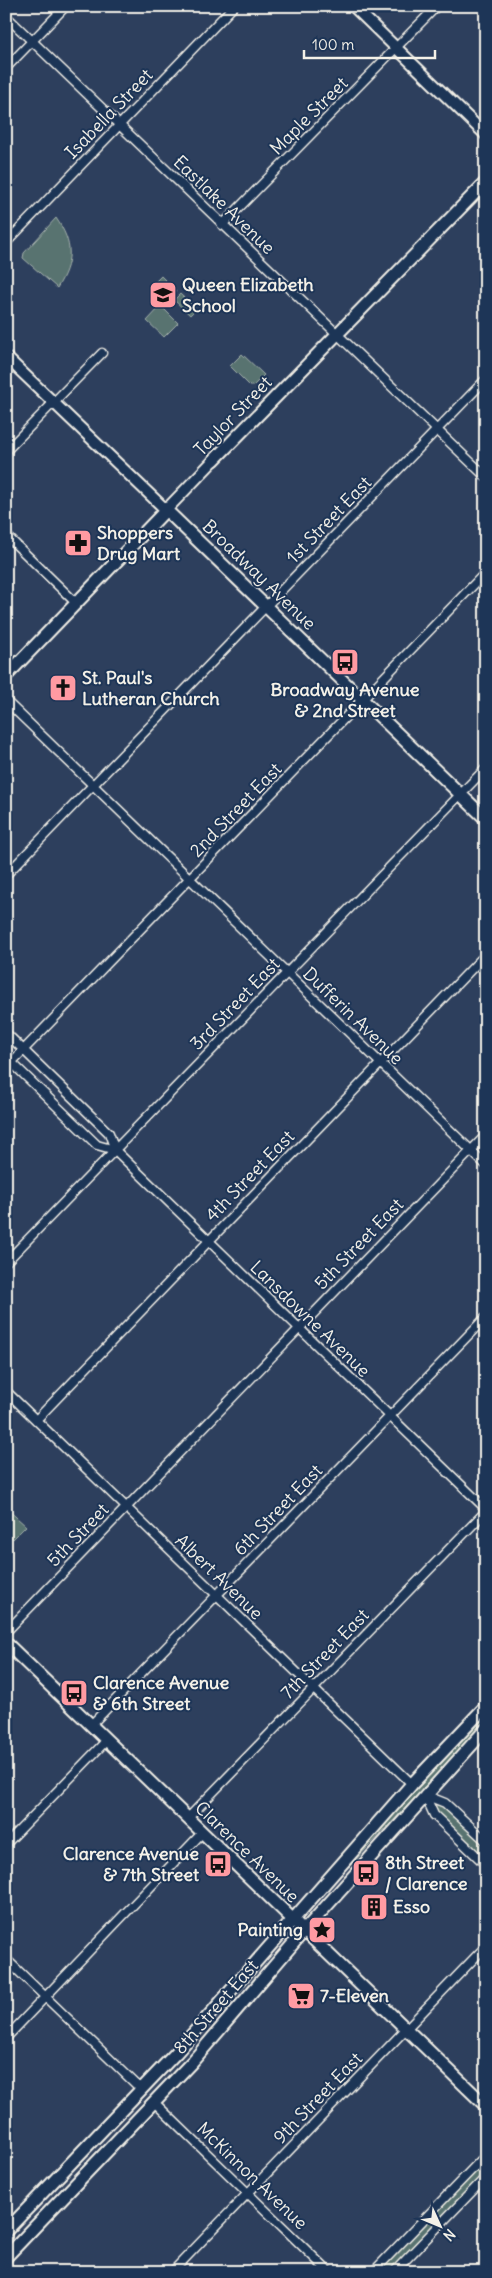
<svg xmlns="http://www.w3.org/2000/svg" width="492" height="2278" font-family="Delius,sans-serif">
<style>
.green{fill:#587370;stroke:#a6b2ac}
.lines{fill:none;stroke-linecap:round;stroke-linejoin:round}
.minor-casing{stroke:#f4f1e8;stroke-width:11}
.tertiary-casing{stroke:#f4f1e8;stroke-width:14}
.secondary-casing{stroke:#f4f1e8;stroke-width:15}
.minor{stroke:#1d3557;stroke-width:8}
.tertiary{stroke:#1d3557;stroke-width:10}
.secondary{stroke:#1d3557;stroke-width:11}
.labels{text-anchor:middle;stroke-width:4;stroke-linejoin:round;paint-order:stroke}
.street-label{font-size:18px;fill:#f4f1e8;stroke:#1d3557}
.poi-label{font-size:18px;font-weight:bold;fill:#f4f1e8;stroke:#1d3557;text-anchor:start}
</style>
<rect width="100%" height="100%" fill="#2d3f5d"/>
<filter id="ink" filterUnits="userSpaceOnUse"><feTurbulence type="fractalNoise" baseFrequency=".02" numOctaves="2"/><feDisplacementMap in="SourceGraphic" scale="10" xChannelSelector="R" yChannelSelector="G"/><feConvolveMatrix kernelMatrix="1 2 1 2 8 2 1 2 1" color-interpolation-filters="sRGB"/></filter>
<g filter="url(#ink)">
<path class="green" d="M56 218C74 244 73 262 57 288L23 258 24 253Z
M161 276 176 291 171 297 155 282Z
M180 294 196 309 190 315 174 300Z
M161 306 178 323 164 337 147 321Z
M242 354 264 375 253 386H250L230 366Z
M6 1508 26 1526 13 1539 6 1532Z
M486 1715V1723L349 1867 347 1865 394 1809Z
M437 1805H442L486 1848V1859L435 1810Z
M486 2161V2173L390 2272H379Z"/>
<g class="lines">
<defs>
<path id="minor" d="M6 16 486 477
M6 68 66 6
M222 225 437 6
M6 243 234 6
M6 451 102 353
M6 535 76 603
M6 701 486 1165
M6 875 486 379
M6 1033 109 1133 115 1150 486 1509
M6 1057 97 1145 115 1150
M6 1068 486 572
M6 1262 486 768
M6 1391 412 1784
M36 1420 486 954
M6 1632 486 1135
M91 1725 486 1317
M425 1795 434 1815 486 1865
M425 1795 445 1803 486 1841
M187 1819 486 1511
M6 1844 107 1740
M6 1959 142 2090
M6 2038 202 1833
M154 2102 329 2272
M172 2272 486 1946
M373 2272 486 2155
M394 2272 486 2177"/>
<path id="tertiary" d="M353 6 486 135
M6 357 166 510 214 460"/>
<path id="secondary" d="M214 460 486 182
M6 676 166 510 486 819
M6 1643 486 2106
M6 2231 176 2053 412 1784 486 1706
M6 2257 192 2062 304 1931 486 1729"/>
</defs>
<use href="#minor" class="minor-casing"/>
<use href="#tertiary" class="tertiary-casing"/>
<use href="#secondary" class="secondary-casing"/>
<use href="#minor" class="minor"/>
<use href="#tertiary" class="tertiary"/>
<use href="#secondary" class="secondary"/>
</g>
</g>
<defs>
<symbol id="school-square" viewBox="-11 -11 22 22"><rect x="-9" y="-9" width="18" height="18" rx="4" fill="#ff9aa2" stroke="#1d3557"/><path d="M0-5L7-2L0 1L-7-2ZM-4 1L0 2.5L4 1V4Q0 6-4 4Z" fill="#111"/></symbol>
<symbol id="pharmacy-square" viewBox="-11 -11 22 22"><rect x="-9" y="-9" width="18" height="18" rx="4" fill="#ff9aa2" stroke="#1d3557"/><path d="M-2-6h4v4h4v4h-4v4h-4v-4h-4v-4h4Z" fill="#111"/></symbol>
<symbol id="bus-square" viewBox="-11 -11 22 22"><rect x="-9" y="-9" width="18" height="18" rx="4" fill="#ff9aa2" stroke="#1d3557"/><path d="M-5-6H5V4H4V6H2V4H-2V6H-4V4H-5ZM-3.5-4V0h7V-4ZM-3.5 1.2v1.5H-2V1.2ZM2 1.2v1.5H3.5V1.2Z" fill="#111"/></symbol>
<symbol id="church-square" viewBox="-11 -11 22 22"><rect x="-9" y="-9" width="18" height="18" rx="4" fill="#ff9aa2" stroke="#1d3557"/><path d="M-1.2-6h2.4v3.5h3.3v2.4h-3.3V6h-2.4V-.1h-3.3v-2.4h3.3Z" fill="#111"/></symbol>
<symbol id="building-square" viewBox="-11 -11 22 22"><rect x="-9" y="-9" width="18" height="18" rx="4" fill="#ff9aa2" stroke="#1d3557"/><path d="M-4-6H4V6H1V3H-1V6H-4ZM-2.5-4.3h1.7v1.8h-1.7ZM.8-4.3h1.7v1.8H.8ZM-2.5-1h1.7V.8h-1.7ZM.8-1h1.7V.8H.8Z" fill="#111"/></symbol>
<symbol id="sight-square" viewBox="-11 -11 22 22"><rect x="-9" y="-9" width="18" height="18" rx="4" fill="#ff9aa2" stroke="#1d3557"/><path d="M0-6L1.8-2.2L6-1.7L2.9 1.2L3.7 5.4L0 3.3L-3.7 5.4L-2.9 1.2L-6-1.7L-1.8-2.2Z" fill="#111"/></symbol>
<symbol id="supermarket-square" viewBox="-11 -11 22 22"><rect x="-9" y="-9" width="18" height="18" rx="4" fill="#ff9aa2" stroke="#1d3557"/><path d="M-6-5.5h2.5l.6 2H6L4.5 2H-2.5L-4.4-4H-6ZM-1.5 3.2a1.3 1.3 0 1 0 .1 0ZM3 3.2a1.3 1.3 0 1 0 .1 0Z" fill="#111"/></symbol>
</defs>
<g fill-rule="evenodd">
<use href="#school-square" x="147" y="279" width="32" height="32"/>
<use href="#pharmacy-square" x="62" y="527" width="32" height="32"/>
<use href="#bus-square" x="329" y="646" width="32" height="32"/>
<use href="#church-square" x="47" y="672" width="32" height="32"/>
<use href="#bus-square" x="58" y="1677" width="32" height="32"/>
<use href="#bus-square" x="202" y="1848" width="32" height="32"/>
<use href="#bus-square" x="350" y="1857" width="32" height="32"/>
<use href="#building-square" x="358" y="1891" width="32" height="32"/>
<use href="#sight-square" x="306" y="1914" width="32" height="32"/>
<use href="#supermarket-square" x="285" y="1980" width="32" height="32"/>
</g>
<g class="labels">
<g class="street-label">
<text transform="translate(109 114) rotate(-46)" y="6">Isabella Street</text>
<text transform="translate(309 116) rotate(-45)" y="6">Maple Street</text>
<text transform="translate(224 205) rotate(44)" y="6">Eastlake Avenue</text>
<text transform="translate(233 416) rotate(-46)" y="6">Taylor Street</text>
<text transform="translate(329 520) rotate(-46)" y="6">1st Street East</text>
<text transform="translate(259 575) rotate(44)" y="6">Broadway Avenue</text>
<text transform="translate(236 810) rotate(-46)" y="6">2nd Street East</text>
<text transform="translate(235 1004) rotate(-46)" y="6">3rd Street East</text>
<text transform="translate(353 1016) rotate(44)" y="6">Dufferin Avenue</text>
<text transform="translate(250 1176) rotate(-46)" y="6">4th Street East</text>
<text transform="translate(359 1244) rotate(-46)" y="6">5th Street East</text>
<text transform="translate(310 1319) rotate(44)" y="6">Lansdowne Avenue</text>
<text transform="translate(278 1510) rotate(-46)" y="6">6th Street East</text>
<text transform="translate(78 1535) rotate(-46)" y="6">5th Street</text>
<text transform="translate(219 1577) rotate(44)" y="6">Albert Avenue</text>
<text transform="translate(325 1654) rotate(-46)" y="6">7th Street East</text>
<text transform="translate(247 1852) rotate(44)" y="6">Clarence Avenue</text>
<text transform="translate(216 2007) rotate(-49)" y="6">8th Street East</text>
<text transform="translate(318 2098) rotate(-46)" y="6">9th Street East</text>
<text transform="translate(252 2176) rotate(44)" y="6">McKinnon Avenue</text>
</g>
<g class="poi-label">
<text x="182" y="291">Queen Elizabeth<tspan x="182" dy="21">School</tspan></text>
<text x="97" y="539">Shoppers<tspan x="97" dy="21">Drug Mart</tspan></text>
<text x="82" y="684">St. Paul's<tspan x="82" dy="21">Lutheran Church</tspan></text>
<text x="345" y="696" text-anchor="middle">Broadway Avenue<tspan x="345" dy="21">&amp; 2nd Street</tspan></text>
<text x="93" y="1689">Clarence Avenue<tspan x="93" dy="21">&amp; 6th Street</tspan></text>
<text x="199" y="1860" text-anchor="end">Clarence Avenue<tspan x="199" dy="21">&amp; 7th Street</tspan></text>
<text x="385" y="1869">8th Street<tspan x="385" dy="21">/ Clarence</tspan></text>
<text x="393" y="1913">Esso</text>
<text x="303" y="1936" text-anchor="end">Painting</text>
<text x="320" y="2002">7-Eleven</text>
</g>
</g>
<rect width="492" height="2278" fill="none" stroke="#1d3557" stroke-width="25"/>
<rect x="12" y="12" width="467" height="2253" fill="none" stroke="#f4f1e8" stroke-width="2" filter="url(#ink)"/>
<g transform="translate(440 2226) rotate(134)" stroke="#1d3557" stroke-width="4" paint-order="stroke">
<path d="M0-4L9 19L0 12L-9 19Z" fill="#f4f1e8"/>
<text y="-8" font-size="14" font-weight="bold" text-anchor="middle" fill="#f4f1e8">N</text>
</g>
<path d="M304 50v8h131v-8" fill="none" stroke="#f4f1e8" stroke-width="2.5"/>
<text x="312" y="50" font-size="15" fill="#f4f1e8" stroke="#1d3557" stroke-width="4" paint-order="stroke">100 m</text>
</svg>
